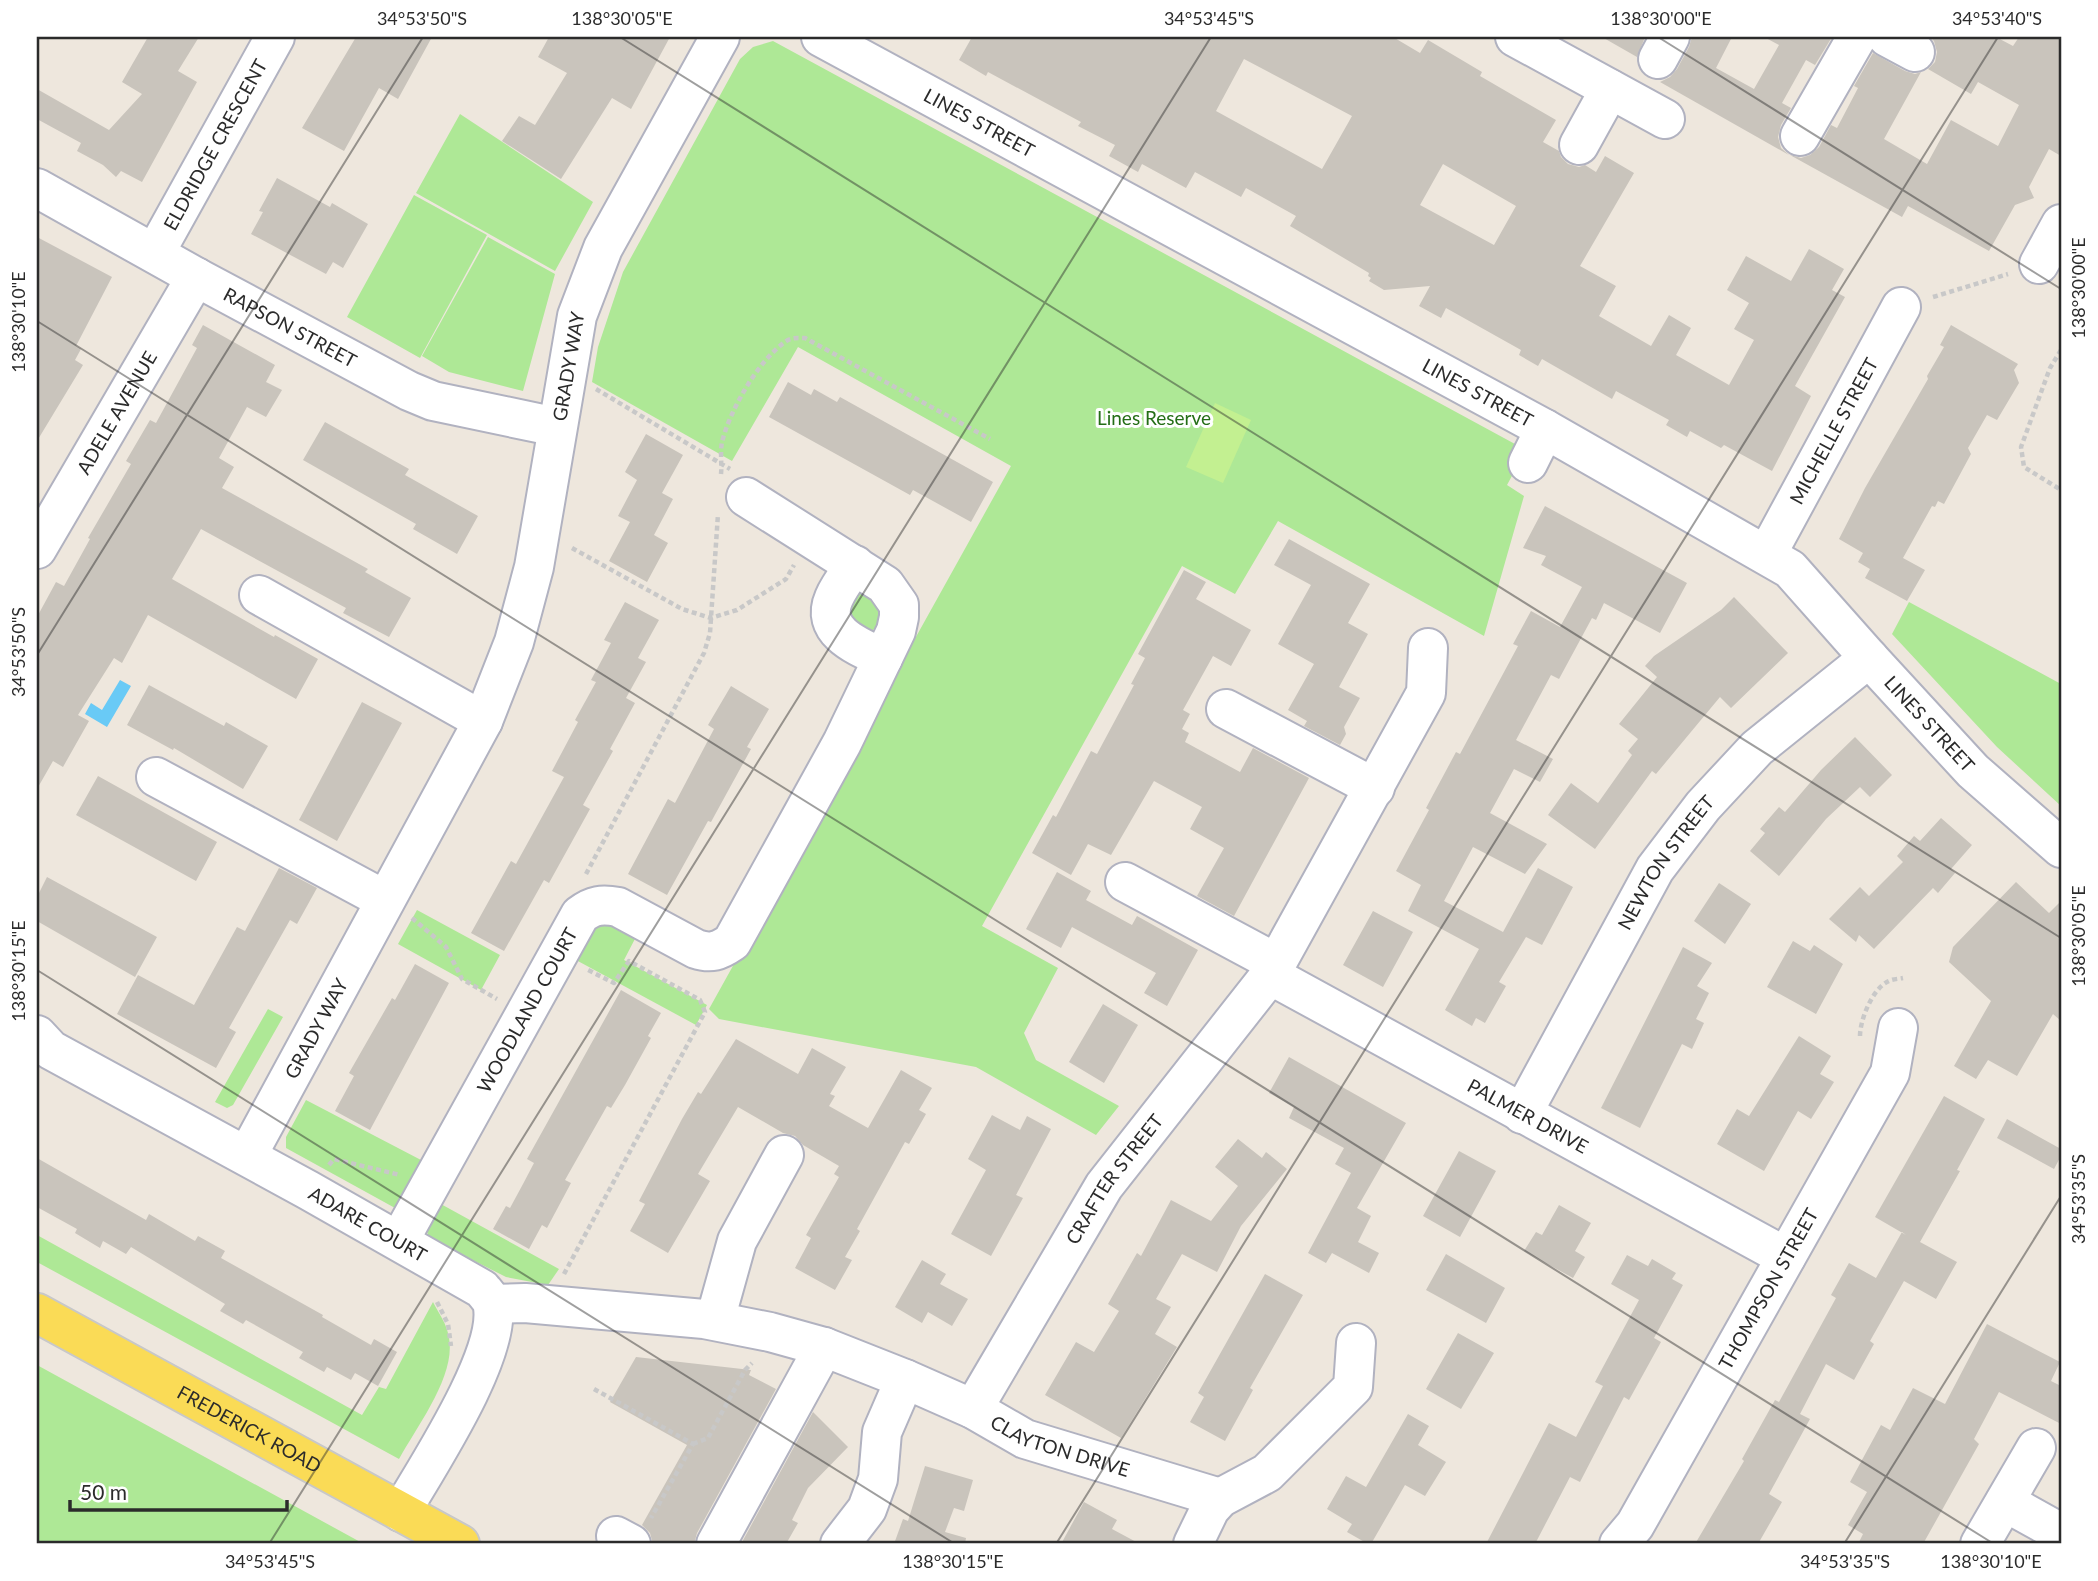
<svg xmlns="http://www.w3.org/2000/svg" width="2098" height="1581" font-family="Lato,sans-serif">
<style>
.green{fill:#aee896}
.pitch{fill:#c3f091}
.water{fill:#69caf6}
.building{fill:#c9c4bc;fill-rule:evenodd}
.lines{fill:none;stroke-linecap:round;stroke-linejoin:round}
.minor-casing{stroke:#b1b2c0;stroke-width:42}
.major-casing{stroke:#c8c8c8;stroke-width:42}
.path{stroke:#c8c8c8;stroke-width:4.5;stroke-dasharray:5 3.5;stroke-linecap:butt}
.minor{stroke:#fff;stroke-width:38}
.major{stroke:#fadb56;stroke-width:38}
.ticks{fill:none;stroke:#2b2b2b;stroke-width:2;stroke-opacity:0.45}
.labels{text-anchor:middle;stroke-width:6;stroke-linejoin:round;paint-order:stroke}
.street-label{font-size:19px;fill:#2b2b2b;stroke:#fff}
.park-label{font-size:19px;fill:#246e16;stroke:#fff}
.neatline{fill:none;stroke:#2b2b2b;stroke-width:2.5}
.ticks-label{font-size:18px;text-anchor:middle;fill:#2b2b2b}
</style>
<rect width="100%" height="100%" fill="#eee7dd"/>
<path class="green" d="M773 41 1526 450 1507 485 1524 496 1484 636 1278 521 1235 594 1182 566 982 926 1058 968 1024 1033 1036 1060 1119 1106 1096 1135 976 1067 719 1019 709 1009 1011 466 798 347 732 461 592 382 598 347 623 272 740 59 753 47Z
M460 114 593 202 555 271 416 193Z
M414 195 487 235 420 358 347 317Z
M488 237 555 274 523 391 449 372 422 356Z
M864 591 882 601 878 626 873 630 861 631 845 607 857 592Z
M1909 602 2061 684V806L1997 747 1892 634Z
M417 910 500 955 481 990 398 944Z
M610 918 638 933 624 960 707 1005 696 1025 576 960 596 922Z
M268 1009 283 1017 233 1105 227 1108 215 1102Z
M306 1100 421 1160 395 1208 286 1148V1137Z
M439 1203 559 1269 548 1285 506 1277 429 1238 426 1228Z
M37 1235 362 1415 379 1387 386 1389 433 1302C439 1314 447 1324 449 1338 456 1376 417 1426 399 1459L37 1262Z
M37 1365 364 1544H37Z"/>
<path class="pitch" d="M1215 403 1251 420 1223 483 1186 467Z"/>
<path class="water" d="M120 680 131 686 107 727 85 714 91 703 102 710Z"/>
<path class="building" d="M148 37H199L178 71 197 82 142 182 121 171 116 177 103 165 77 151 81 143 37 119V89L109 130 142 94 122 82Z
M356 37H432L398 99 379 88 344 151 302 128Z
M549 37H670L631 109 612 98 561 179 502 141 519 116 535 125 567 73 538 57Z
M972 37H1393L1420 53 1428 40 1482 72 1480 76 1556 120 1543 142 1559 151 1561 157 1568 164 1579 167 1585 165 1596 172 1605 156 1634 173 1580 266 1616 286 1599 316 1651 346 1669 315 1691 328 1676 355 1729 385 1754 340 1734 329 1749 303 1727 290 1746 256 1791 281 1809 249 1844 269 1832 290 1845 297 1795 386 1811 396 1772 471 1724 445 1721 448 1690 431 1687 437 1666 425 1669 420 1616 391 1612 399 1542 359 1538 366 1519 355 1521 350 1446 308 1441 318 1419 306 1430 286 1384 290 1369 281 1371 278 1368 276 1369 273 1290 226 1296 216 1246 188 1241 197 1195 172 1186 188 1142 164 1138 172 1109 156 1115 145 1078 126 1081 122 988 72 986 76 959 60ZM1244 59 1352 116 1322 169 1216 111ZM1443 164 1516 206 1494 245 1420 205Z
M1602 37H1645L1637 57Z
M1692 37H1732L1716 68 1754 89 1779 45 1764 37H1832L1815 65 1806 60 1782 103 1791 108 1781 125 1778 137 1781 148 1789 155 1660 82 1670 77 1677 69 1689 47Z
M1930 37H1996L2013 46 2019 37H2061V156L2049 149 2029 187 2034 198 2015 205 1989 251 1908 206 1902 217 1790 155 1801 158 1810 155 1819 147 1831 125 1837 128 1858 88 1854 86 1873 53 1905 71 1915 74 1921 72 1884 139 1927 164 1951 120 1998 146 2019 105 1978 82 1971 94 1928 69 1935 62 1937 52 1934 41Z
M277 178 330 207 332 203 368 224 343 268 333 262 326 274 251 234 263 212 259 211Z
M37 237 112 277 76 346 81 349 75 360 83 365 37 441Z
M203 325 275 365 266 382 282 390 266 417 247 407 219 458 234 467 222 488 368 569 365 572 411 598 389 637 343 613 346 608 201 529 172 579 274 637 275 635 318 659 296 699 148 615 122 663 114 658 78 715 89 721 63 767 53 761 37 789V617L56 582 64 586 90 539 88 538 131 464 126 461 150 420 156 423 197 348 192 345Z
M1951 325 2018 364 2014 370 2019 383 1997 420 1987 415 1968 448 1971 454 1944 504 1938 501 1935 507 1932 506 1903 558 1925 570 1907 601 1865 578 1870 569 1858 562 1863 553 1839 539 1865 488 1928 379 1927 376 1944 347 1940 345Z
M788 382 811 395 814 389 837 402 840 397 993 482 971 522 913 490 910 495 769 417Z
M325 422 409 469 405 475 478 516 457 554 413 529 416 524 303 460Z
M646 434 683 455 662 493 673 499 654 535 668 543 647 582 609 561 630 522 618 516 637 480 625 472Z
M1545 506 1687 583 1660 633 1604 603 1596 620 1592 618 1559 679 1551 675 1516 740 1553 759 1540 782 1514 769 1490 813 1547 844 1525 874 1473 847 1444 901 1503 932 1538 868 1573 887 1542 945 1526 937 1499 982 1506 986 1485 1023 1476 1018 1472 1026 1445 1010 1479 949 1408 911 1421 885 1396 871 1429 810 1426 808 1456 752 1460 754 1518 646 1513 644 1531 611 1560 627 1582 587 1541 565 1546 556 1523 548Z
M1289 539 1370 584 1348 623 1368 634 1339 687 1360 698 1344 727 1346 734 1340 745 1304 726 1307 721 1288 710 1314 664 1278 644 1311 585 1274 565Z
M1184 570 1206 582 1196 599 1251 630 1231 666 1213 656 1183 710 1190 714 1182 729 1189 733 1185 742 1240 772 1253 748 1309 778 1234 916 1197 896 1224 848 1190 829 1202 807 1154 781 1111 855 1088 844 1071 875 1032 853 1053 815 1056 817 1091 751 1097 754 1134 685 1131 684 1145 658 1138 654Z
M1734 597 1788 653 1731 708 1720 697 1656 774 1652 771 1595 849 1548 815 1571 783 1598 803 1632 755 1628 751 1638 739 1619 724 1657 677 1645 666 1654 656 1721 610Z
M625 602 659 620 638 658 646 662 626 698 635 703 610 749 613 751 583 805 590 809 549 883 544 880 504 951 471 933 511 861 516 864 564 777 552 771 578 722 575 720 596 682 591 680 611 643 604 640Z
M149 685 224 726 226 722 268 746 243 789 174 748 173 750 127 725Z
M731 686 769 709 747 747 751 749 711 822 708 821 667 895 628 874 668 799 675 803 714 729 708 725Z
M362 702 402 723 337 841 299 820Z
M1855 737 1892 775 1870 797 1860 787 1826 819 1779 876 1750 851 1765 833 1760 829 1779 807 1785 812 1821 770Z
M98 776 217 842 196 881 76 815Z
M1941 818 1972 845 1951 869 1955 873 1938 893 1933 888 1874 949 1859 935 1856 942 1829 919 1860 887 1869 896 1903 862 1897 856 1914 836 1920 841Z
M279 868 317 888 297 924 290 920 229 1028 236 1032 216 1068 117 1014 138 975 194 1005 237 927 245 931Z
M1057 872 1091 891 1086 900 1132 925 1137 916 1198 950 1167 1006 1144 993 1156 973 1072 927 1061 948 1026 929Z
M47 877 157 937 135 977 37 921V897Z
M2016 882 2049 913 2061 901V1021L2053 1014 2017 1076 1988 1060 1976 1079 1954 1066 1991 1001 1949 962 1953 947Z
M1719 883 1751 904 1725 944 1694 921Z
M1373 911 1413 932 1383 987 1343 965Z
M1793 941 1810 951 1814 945 1843 964 1816 1014 1767 987Z
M1683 947 1712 963 1697 986 1709 993 1696 1019 1704 1023 1692 1049 1682 1044 1640 1128 1601 1108Z
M415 964 449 983 370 1130 335 1111 354 1076 349 1073 392 998 395 1000Z
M621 990 661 1013 648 1036 651 1038 625 1085 611 1108 607 1106 565 1180 571 1183 547 1228 542 1225 529 1249 493 1229 506 1206 510 1208 523 1184 534 1163 527 1159Z
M1103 1004 1138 1025 1104 1083 1069 1062Z
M1799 1036 1831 1056 1820 1074 1834 1082 1811 1119 1798 1111 1764 1171 1717 1144 1737 1109 1749 1116Z
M736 1039 798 1074 812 1048 846 1067 830 1094 835 1096 829 1106 868 1128 901 1070 932 1088 919 1110 926 1114 909 1144 905 1142 857 1229 860 1231 845 1257 852 1260 835 1290 795 1268 811 1238 806 1235 839 1177 834 1174 839 1166 803 1145 795 1136 783 1133 738 1107 698 1174 710 1181 668 1253 630 1231 645 1204 639 1201 682 1119 698 1092 701 1094Z
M1289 1057 1406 1123 1357 1208 1371 1216 1358 1242 1379 1253 1369 1273 1332 1253 1326 1263 1308 1253 1351 1173 1335 1164 1344 1148 1289 1118 1294 1107 1269 1093Z
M1944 1096 1985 1119 1957 1170 1960 1171 1920 1242 1957 1262 1936 1299 1904 1281 1870 1341 1874 1344 1854 1380 1826 1364 1800 1414 1810 1419 1769 1494 1782 1502 1758 1544H1695L1744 1461 1742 1459 1775 1400 1779 1402 1836 1298 1831 1295 1849 1263 1876 1278 1902 1232 1906 1235 1875 1217Z
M992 1115 1020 1130 1027 1116 1051 1129 1016 1195 1023 1198 991 1256 951 1234 986 1170 968 1159Z
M2007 1119 2061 1149V1156L2054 1169 1997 1138Z
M1238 1139 1262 1158 1266 1152 1287 1169 1241 1226 1217 1272 1182 1254 1156 1299 1171 1307 1155 1334 1177 1347 1121 1438 1045 1395 1076 1342 1094 1352 1119 1311 1108 1304 1137 1253 1141 1256 1171 1200 1211 1221 1238 1186 1215 1167Z
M1459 1151 1496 1171 1460 1237 1423 1216Z
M37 1158 146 1220 149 1214 195 1241 198 1236 225 1251 221 1258 323 1315 322 1317 371 1345 374 1339 397 1352 378 1386 355 1373 351 1380 327 1367 324 1372 299 1358 303 1352 246 1320 243 1324 220 1311 225 1304 131 1247 126 1254 103 1241 100 1248 75 1233 77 1229 37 1207Z
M1559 1205 1591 1223 1575 1251 1585 1257 1573 1278 1524 1251 1536 1232 1542 1235Z
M1446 1254 1505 1288 1486 1323 1426 1290Z
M1627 1255 1648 1266 1652 1259 1676 1273 1672 1279 1683 1285 1654 1338 1661 1342 1629 1400 1624 1397 1580 1482 1570 1477 1535 1544H1486L1549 1423 1576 1437 1603 1386 1595 1382 1639 1300 1611 1284Z
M922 1260 946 1274 940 1284 968 1299 952 1326 928 1312 922 1323 895 1307Z
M1265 1274 1303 1295 1250 1388 1253 1390 1225 1441 1190 1422 1204 1397 1198 1393Z
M1987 1324 2060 1362 2051 1381 2061 1386V1424L1999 1392 1974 1439 1979 1444 1923 1544H1858L1863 1534 1848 1525 1867 1492 1850 1482 1881 1425 1890 1430 1913 1388 1945 1404Z
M1458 1333 1494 1353 1461 1409 1426 1389Z
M636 1357 751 1370 749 1375 776 1389 697 1533 694 1544H653L650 1533 642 1525 687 1445 610 1402Z
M813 1412 848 1447 808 1488 792 1520 798 1523 786 1544H741Z
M1408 1414 1429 1426 1418 1445 1446 1462 1425 1496 1405 1485 1371 1544H1368L1347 1532 1352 1524 1327 1509 1346 1476 1366 1487Z
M925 1466 973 1480 964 1511 954 1508 945 1532 966 1538 965 1544H894L903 1519 908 1521Z
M1084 1502 1117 1520 1112 1529 1140 1544H1061Z"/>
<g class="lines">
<defs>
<g id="minor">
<path id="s1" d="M821 37 1545 429 1790 569 1869 658 1973 771 2061 848"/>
<path d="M1515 37 1665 119"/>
<path d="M1887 37 1915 52"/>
<path d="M1658 59 1670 37"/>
<path d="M1800 136 1857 37"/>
<path d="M1579 145 1610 89"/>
<path id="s2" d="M37 188 196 277 409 391 433 401 557 427"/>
<path id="s3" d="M155 253 275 37"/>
<path d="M2039 264 2061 224"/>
<path d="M1528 463 1545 429"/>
<path id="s4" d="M37 549 196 277"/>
<path id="s5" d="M1767 554 1901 307"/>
<path d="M855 565C848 575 839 586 834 598 819 632 859 647 883 658"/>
<path d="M259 595 483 721"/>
<path d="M1226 709 1375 788"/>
<path d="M156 777 385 900"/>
<path d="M1125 882 1276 963"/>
<path id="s6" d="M1270 975 1786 1257"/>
<path id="s7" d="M37 1035 51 1050 308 1190 482 1289C486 1294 492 1300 493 1307 500 1357 427 1467 401 1512"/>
<path id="s8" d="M1522 1114 1655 869 1703 806 1757 748 1869 658"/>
<path id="s9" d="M247 1156 483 721 514 642 534 567 577 316 603 248 720 37"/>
<path id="s10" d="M399 1241 580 915C593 905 602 904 618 907L696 949C711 954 719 951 732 942L842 743 896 631 899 617V605L885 585 746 497"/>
<path id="s11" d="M493 1304 525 1303 704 1319 770 1332 824 1347 905 1379 973 1409 1025 1439 1220 1498"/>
<path d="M715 1320 737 1241 784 1155"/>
<path id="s12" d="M973 1409 1104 1186 1270 975 1426 693 1428 648"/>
<path d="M2005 1502 2061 1533"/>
<path d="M616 1536 631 1544"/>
<path d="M716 1544 824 1347"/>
<path d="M840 1544 867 1509 878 1479 882 1432 905 1379"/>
<path d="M1193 1544 1210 1509 1220 1498 1267 1473 1353 1387 1356 1343"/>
<path id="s13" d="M1619 1544 1635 1525 1890 1073 1898 1028"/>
<path d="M1980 1544 2036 1448"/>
</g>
<g id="major">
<path id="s14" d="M37 1313 460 1544"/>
</g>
</defs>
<use href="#minor" class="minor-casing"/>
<use href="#major" class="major-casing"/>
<path class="path" d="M1933 297 2008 274
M2061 350 2050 368 2021 447 2024 467 2061 490
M596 389 730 469
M721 474C722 464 720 452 722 442 730 410 758 361 785 342 791 337 798 338 805 338L990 439
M572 548 682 609 711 618 737 610 786 579 794 565
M586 874 704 653 710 633 718 514
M412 918 446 947 462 979 497 999
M1860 1036C1860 1020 1872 990 1887 982 1891 979 1898 979 1903 978
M329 1165 334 1159 400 1175
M564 1274 705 1012 700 1000 629 961 614 983 586 969
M437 1302 448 1324 451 1346
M594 1389 693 1444 651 1518
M693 1444 708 1438 745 1370 752 1363"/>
<use href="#minor" class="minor"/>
<use href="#major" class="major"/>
</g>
<path class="ticks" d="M620 37 2061 938M1658 37 2061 289M37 321 1994 1544M37 655 423 37M37 970 955 1544M269 1544 1211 37M1056 1544 1998 37M1844 1544 2061 1196"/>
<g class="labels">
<g class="street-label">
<text dy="7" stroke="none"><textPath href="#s1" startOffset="180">LINES STREET</textPath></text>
<text dy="7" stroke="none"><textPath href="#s3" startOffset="124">ELDRIDGE CRESCENT</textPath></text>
<text dy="7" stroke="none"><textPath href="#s2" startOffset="289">RAPSON STREET</textPath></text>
<text dy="7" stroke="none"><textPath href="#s9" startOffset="861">GRADY WAY</textPath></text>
<text dy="7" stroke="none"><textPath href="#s1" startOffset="747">LINES STREET</textPath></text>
<text dy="7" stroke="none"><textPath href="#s4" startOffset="158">ADELE AVENUE</textPath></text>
<text dy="7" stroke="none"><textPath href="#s5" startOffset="140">MICHELLE STREET</textPath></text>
<text dy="7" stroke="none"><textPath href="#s1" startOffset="1314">LINES STREET</textPath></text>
<text dy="7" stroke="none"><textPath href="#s8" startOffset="290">NEWTON STREET</textPath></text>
<text dy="7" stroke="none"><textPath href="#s10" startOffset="264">WOODLAND COURT</textPath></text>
<text dy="7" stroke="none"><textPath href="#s9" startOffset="145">GRADY WAY</textPath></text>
<text dy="7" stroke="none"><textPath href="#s6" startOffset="294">PALMER DRIVE</textPath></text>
<text dy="7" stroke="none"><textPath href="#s12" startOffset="270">CRAFTER STREET</textPath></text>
<text dy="7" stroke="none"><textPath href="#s7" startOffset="382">ADARE COURT</textPath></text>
<text dy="7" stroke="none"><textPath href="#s13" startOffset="296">THOMPSON STREET</textPath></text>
<text dy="7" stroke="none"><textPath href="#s14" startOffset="242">FREDERICK ROAD</textPath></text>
<text dy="7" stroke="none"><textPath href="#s11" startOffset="592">CLAYTON DRIVE</textPath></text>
</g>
<g class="park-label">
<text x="1154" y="425">Lines Reserve</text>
</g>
</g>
<rect width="2098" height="1581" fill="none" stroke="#ffffff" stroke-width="77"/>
<path d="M70 1500v10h217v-10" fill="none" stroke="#2b2b2b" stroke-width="3.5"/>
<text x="80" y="1500" font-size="21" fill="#2b2b2b" stroke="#ffffff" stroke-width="5" paint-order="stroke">50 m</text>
<rect x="38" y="38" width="2022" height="1504" class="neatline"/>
<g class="ticks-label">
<text x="422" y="25">34°53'50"S</text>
<text x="622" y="25">138°30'05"E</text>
<text x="1209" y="25">34°53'45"S</text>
<text x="1661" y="25">138°30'00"E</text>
<text x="1997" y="25">34°53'40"S</text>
<text transform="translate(2079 288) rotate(-90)" y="6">138°30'00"E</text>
<text transform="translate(19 322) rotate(-90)" y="6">138°30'10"E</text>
<text transform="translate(19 652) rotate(-90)" y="6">34°53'50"S</text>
<text transform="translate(2079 936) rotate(-90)" y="6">138°30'05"E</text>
<text transform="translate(19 971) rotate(-90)" y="6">138°30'15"E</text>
<text transform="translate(2079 1199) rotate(-90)" y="6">34°53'35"S</text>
<text x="270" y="1568">34°53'45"S</text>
<text x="953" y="1568">138°30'15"E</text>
<text x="1845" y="1568">34°53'35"S</text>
<text x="1991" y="1568">138°30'10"E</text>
</g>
</svg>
